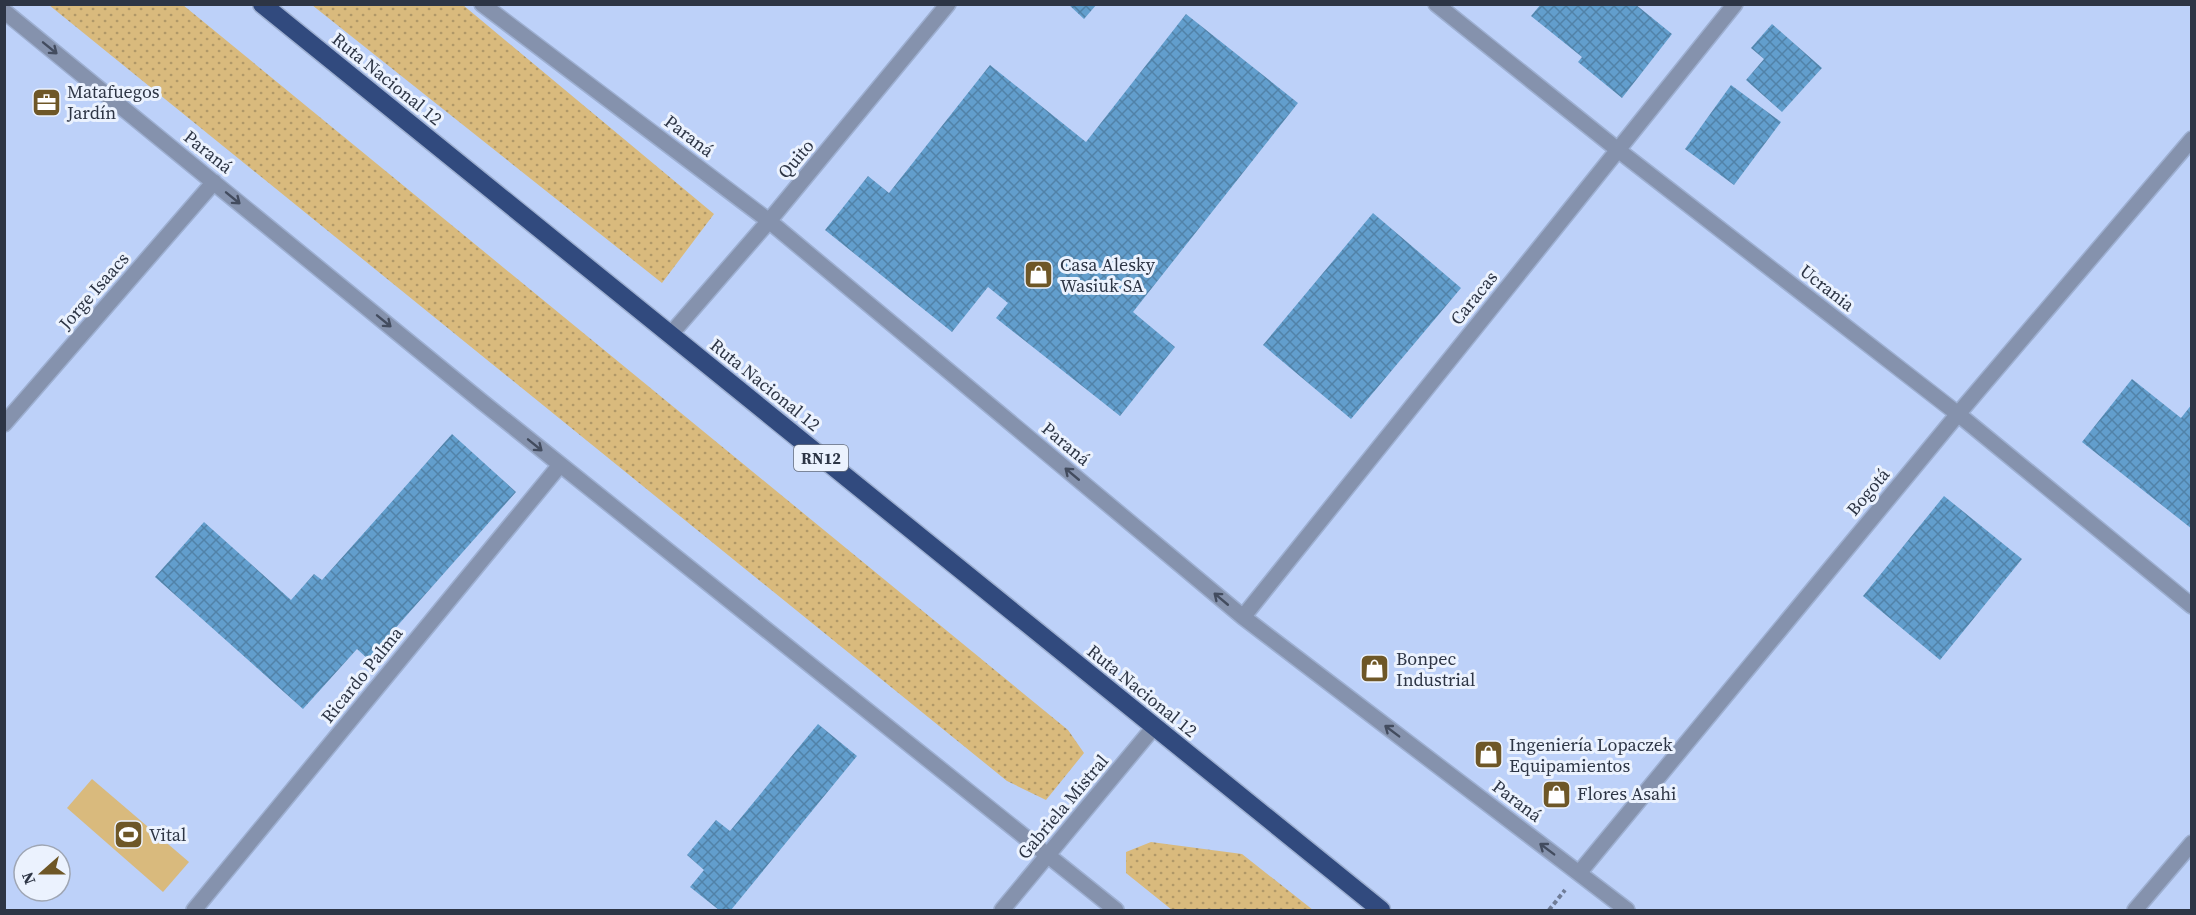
<svg xmlns="http://www.w3.org/2000/svg" width="2196" height="915" font-family="'Source Serif 4',serif">
<style>
.grass{fill:url(#grass-dots)}
.garden{fill:#d9ba7d}
.building{fill:url(#building-cross-hatch)}
.lines{fill:none;stroke-linecap:round;stroke-linejoin:round}
.minor-casing{stroke:#9dafd1;stroke-width:18}
.highway-casing{stroke:#9dafd1;stroke-width:21}
.path{stroke:#6f7c97;stroke-width:4;stroke-dasharray:4.5 3;stroke-linecap:butt}
.minor{stroke:#8592ad;stroke-width:15}
.highway{stroke:#314a7e;stroke-width:18}
.oneway{stroke:#434c5f}
.labels{text-anchor:middle;stroke-width:6;stroke-linejoin:round;paint-order:stroke}
.shield{fill:#ebf2fe;stroke:#666e7c;stroke-width:1.5}
.shield-label{font-size:16px;font-weight:bold;fill:#2d3545}
.street-label{font-size:18px;fill:#2d3545;stroke:#ebf2fe}
.poi-label{font-size:18px;fill:#2d3545;stroke:#ebf2fe;text-anchor:start}
</style>
<defs>
<pattern id="grass-dots" width="8" height="8" patternUnits="userSpaceOnUse" patternTransform="scale(1.5)"><rect width="8" height="8" fill="#d9ba7d"/><path d="M2 2h.1M6 6h.1" fill="none" stroke="#b09868" stroke-width="1.8" stroke-linecap="round"/></pattern>
<pattern id="building-cross-hatch" width="8" height="8" patternUnits="userSpaceOnUse" patternTransform="scale(1.5)"><rect width="8" height="8" fill="#629ecd"/><path d="M0 0l8 8M0 8l8-8" fill="none" stroke="#5182a8"/></pattern>
</defs>
<rect width="100%" height="100%" fill="#bdd1f9"/>
<path class="grass" d="M49 5H183L1068 730 1084 753 1046 800 1007 781Z
M312 5H463L714 214 662 283Z
M1151 842 1242 854 1313 910H1172L1126 873V852Z"/>
<path class="garden" d="M92 779 189 862 163 892 67 808Z"/>
<path class="building" d="M1068 4H1097L1084 19Z
M1541 4H1635L1672 34 1622 98 1578 62 1582 57 1531 16Z
M1186 14 1298 103 1133 312 1175 347 1120 416 996 318 1008 303 988 287 952 332 825 230 868 176 889 193 990 65 1086 142Z
M1772 24 1822 68 1782 112 1746 80 1764 59 1751 48Z
M1731 85 1781 122 1734 185 1685 149Z
M1373 213 1461 288 1351 419 1263 345Z
M2132 379 2181 418 2192 404V529L2082 442Z
M452 434 516 492 368 659 357 649 303 709 155 577 204 522 291 600 314 574 322 580Z
M1944 496 2022 559 1940 660 1863 596Z
M818 724 857 756 731 910H719L690 887 704 870 687 855 716 820 730 831Z"/>
<g class="lines">
<defs>
<path id="minor" d="M482 4 769 221 1243 617 1627 910
M1436 4 1618 150 1958 414 2192 606
M4 11 481 401 1116 910
M670 335 769 221 948 4
M4 424 214 182
M1243 617 1735 4
M1579 873 1958 414 2192 139
M194 910 560 465
M1002 910 1154 727
M2135 910 2192 843"/>
<path id="highway" d="M262 4 1381 910"/>
</defs>
<use href="#minor" class="minor-casing"/>
<use href="#highway" class="highway-casing"/>
<path class="path" d="M1549 910 1565 890"/>
<use href="#minor" class="minor"/>
<use href="#highway" class="highway"/>
</g>
<defs><path id="oneway-shaft" d="M-6 0H5M1.5-3L5.5 0L1.5 3" fill="none" stroke-width="1.6" stroke-linecap="round" stroke-linejoin="round" transform="scale(1.5)"/></defs>
<g class="oneway">
<use href="#oneway-shaft" transform="translate(50 48) rotate(39)"/>
<use href="#oneway-shaft" transform="translate(233 198) rotate(39)"/>
<use href="#oneway-shaft" transform="translate(384 321) rotate(39)"/>
<use href="#oneway-shaft" transform="translate(535 445) rotate(39)"/>
<use href="#oneway-shaft" transform="translate(1072 474) rotate(-140)"/>
<use href="#oneway-shaft" transform="translate(1221 599) rotate(-140)"/>
<use href="#oneway-shaft" transform="translate(1392 731) rotate(-143)"/>
<use href="#oneway-shaft" transform="translate(1547 849) rotate(-143)"/>
</g>
<defs>
<symbol id="office-square" viewBox="-11 -11 22 22"><rect x="-9" y="-9" width="18" height="18" rx="4" fill="#6e5727" stroke="#ebf2fe"/><path d="M-6-3h4V-5.5h4V-3h4V5H-6ZM-1-4.5V-3h2v-1.5ZM-6 0V1H6V0Z" fill="#fff"/></symbol>
<symbol id="shop-square" viewBox="-11 -11 22 22"><rect x="-9" y="-9" width="18" height="18" rx="4" fill="#6e5727" stroke="#ebf2fe"/><path d="M-5-2.5h2.3a2.7 3.5 0 0 1 5.4 0H5L5.5 6h-11ZM-1.5-2.5h3a1.5 2.3 0 0 0-3 0Z" fill="#fff"/></symbol>
<symbol id="stadium-square" viewBox="-11 -11 22 22"><rect x="-9" y="-9" width="18" height="18" rx="4" fill="#6e5727" stroke="#ebf2fe"/><path d="M0-5a6.5 5 0 1 0 0 10a6.5 5 0 1 0 0-10ZM-3.5-1.8h7v3.6h-7Z" fill="#fff"/></symbol>
</defs>
<g fill-rule="evenodd">
<use href="#office-square" x="30" y="86" width="33" height="33"/>
<use href="#shop-square" x="1022" y="258" width="33" height="33"/>
<use href="#shop-square" x="1358" y="652" width="33" height="33"/>
<use href="#shop-square" x="1472" y="738" width="33" height="33"/>
<use href="#shop-square" x="1540" y="778" width="33" height="33"/>
<use href="#stadium-square" x="112" y="818" width="33" height="33"/>
</g>
<g class="labels">
<rect class="shield" x="794" y="445" width="54" height="26" rx="4.5"/>
<g class="shield-label">
<text x="821" y="464">RN12</text>
</g>
<g class="street-label">
<text transform="translate(387 79) rotate(39)" y="6">Ruta Nacional 12</text>
<text transform="translate(689 136) rotate(37)" y="6">Paraná</text>
<text transform="translate(208 152) rotate(39)" y="6">Paraná</text>
<text transform="translate(796 159) rotate(-50)" y="6">Quito</text>
<text transform="translate(1827 288) rotate(38)" y="6">Ucrania</text>
<text transform="translate(94 291) rotate(-49)" y="6">Jorge Isaacs</text>
<text transform="translate(1474 298) rotate(-51)" y="6">Caracas</text>
<text transform="translate(765 385) rotate(39)" y="6">Ruta Nacional 12</text>
<text transform="translate(1066 444) rotate(40)" y="6">Paraná</text>
<text transform="translate(1868 492) rotate(-50)" y="6">Bogotá</text>
<text transform="translate(362 675) rotate(-51)" y="6">Ricardo Palma</text>
<text transform="translate(1142 691) rotate(39)" y="6">Ruta Nacional 12</text>
<text transform="translate(1517 801) rotate(37)" y="6">Paraná</text>
<text transform="translate(1063 807) rotate(-50)" y="6">Gabriela Mistral</text>
</g>
<g class="poi-label">
<text x="67" y="98">Matafuegos<tspan x="67" dy="21">Jardín</tspan></text>
<text x="1060" y="271">Casa Alesky<tspan x="1060" dy="21">Wasiuk SA</tspan></text>
<text x="1396" y="665">Bonpec<tspan x="1396" dy="21">Industrial</tspan></text>
<text x="1509" y="751">Ingeniería Lopaczek<tspan x="1509" dy="21">Equipamientos</tspan></text>
<text x="1577" y="800">Flores Asahi</text>
<text x="149" y="841">Vital</text>
</g>
</g>
<rect width="2196" height="915" fill="none" stroke="#2d3545" stroke-width="12"/>
<g transform="translate(42 873) rotate(249)"><circle r="28" fill="#ebf2fe" stroke="#9fa6b4" stroke-width="1.5"/>
<path d="M0-4.5L10 22L0 15L-10 22Z" fill="#6e5727"/>
<text y="-9" font-size="16" font-weight="bold" text-anchor="middle" fill="#2d3545">N</text>
</g>
</svg>
